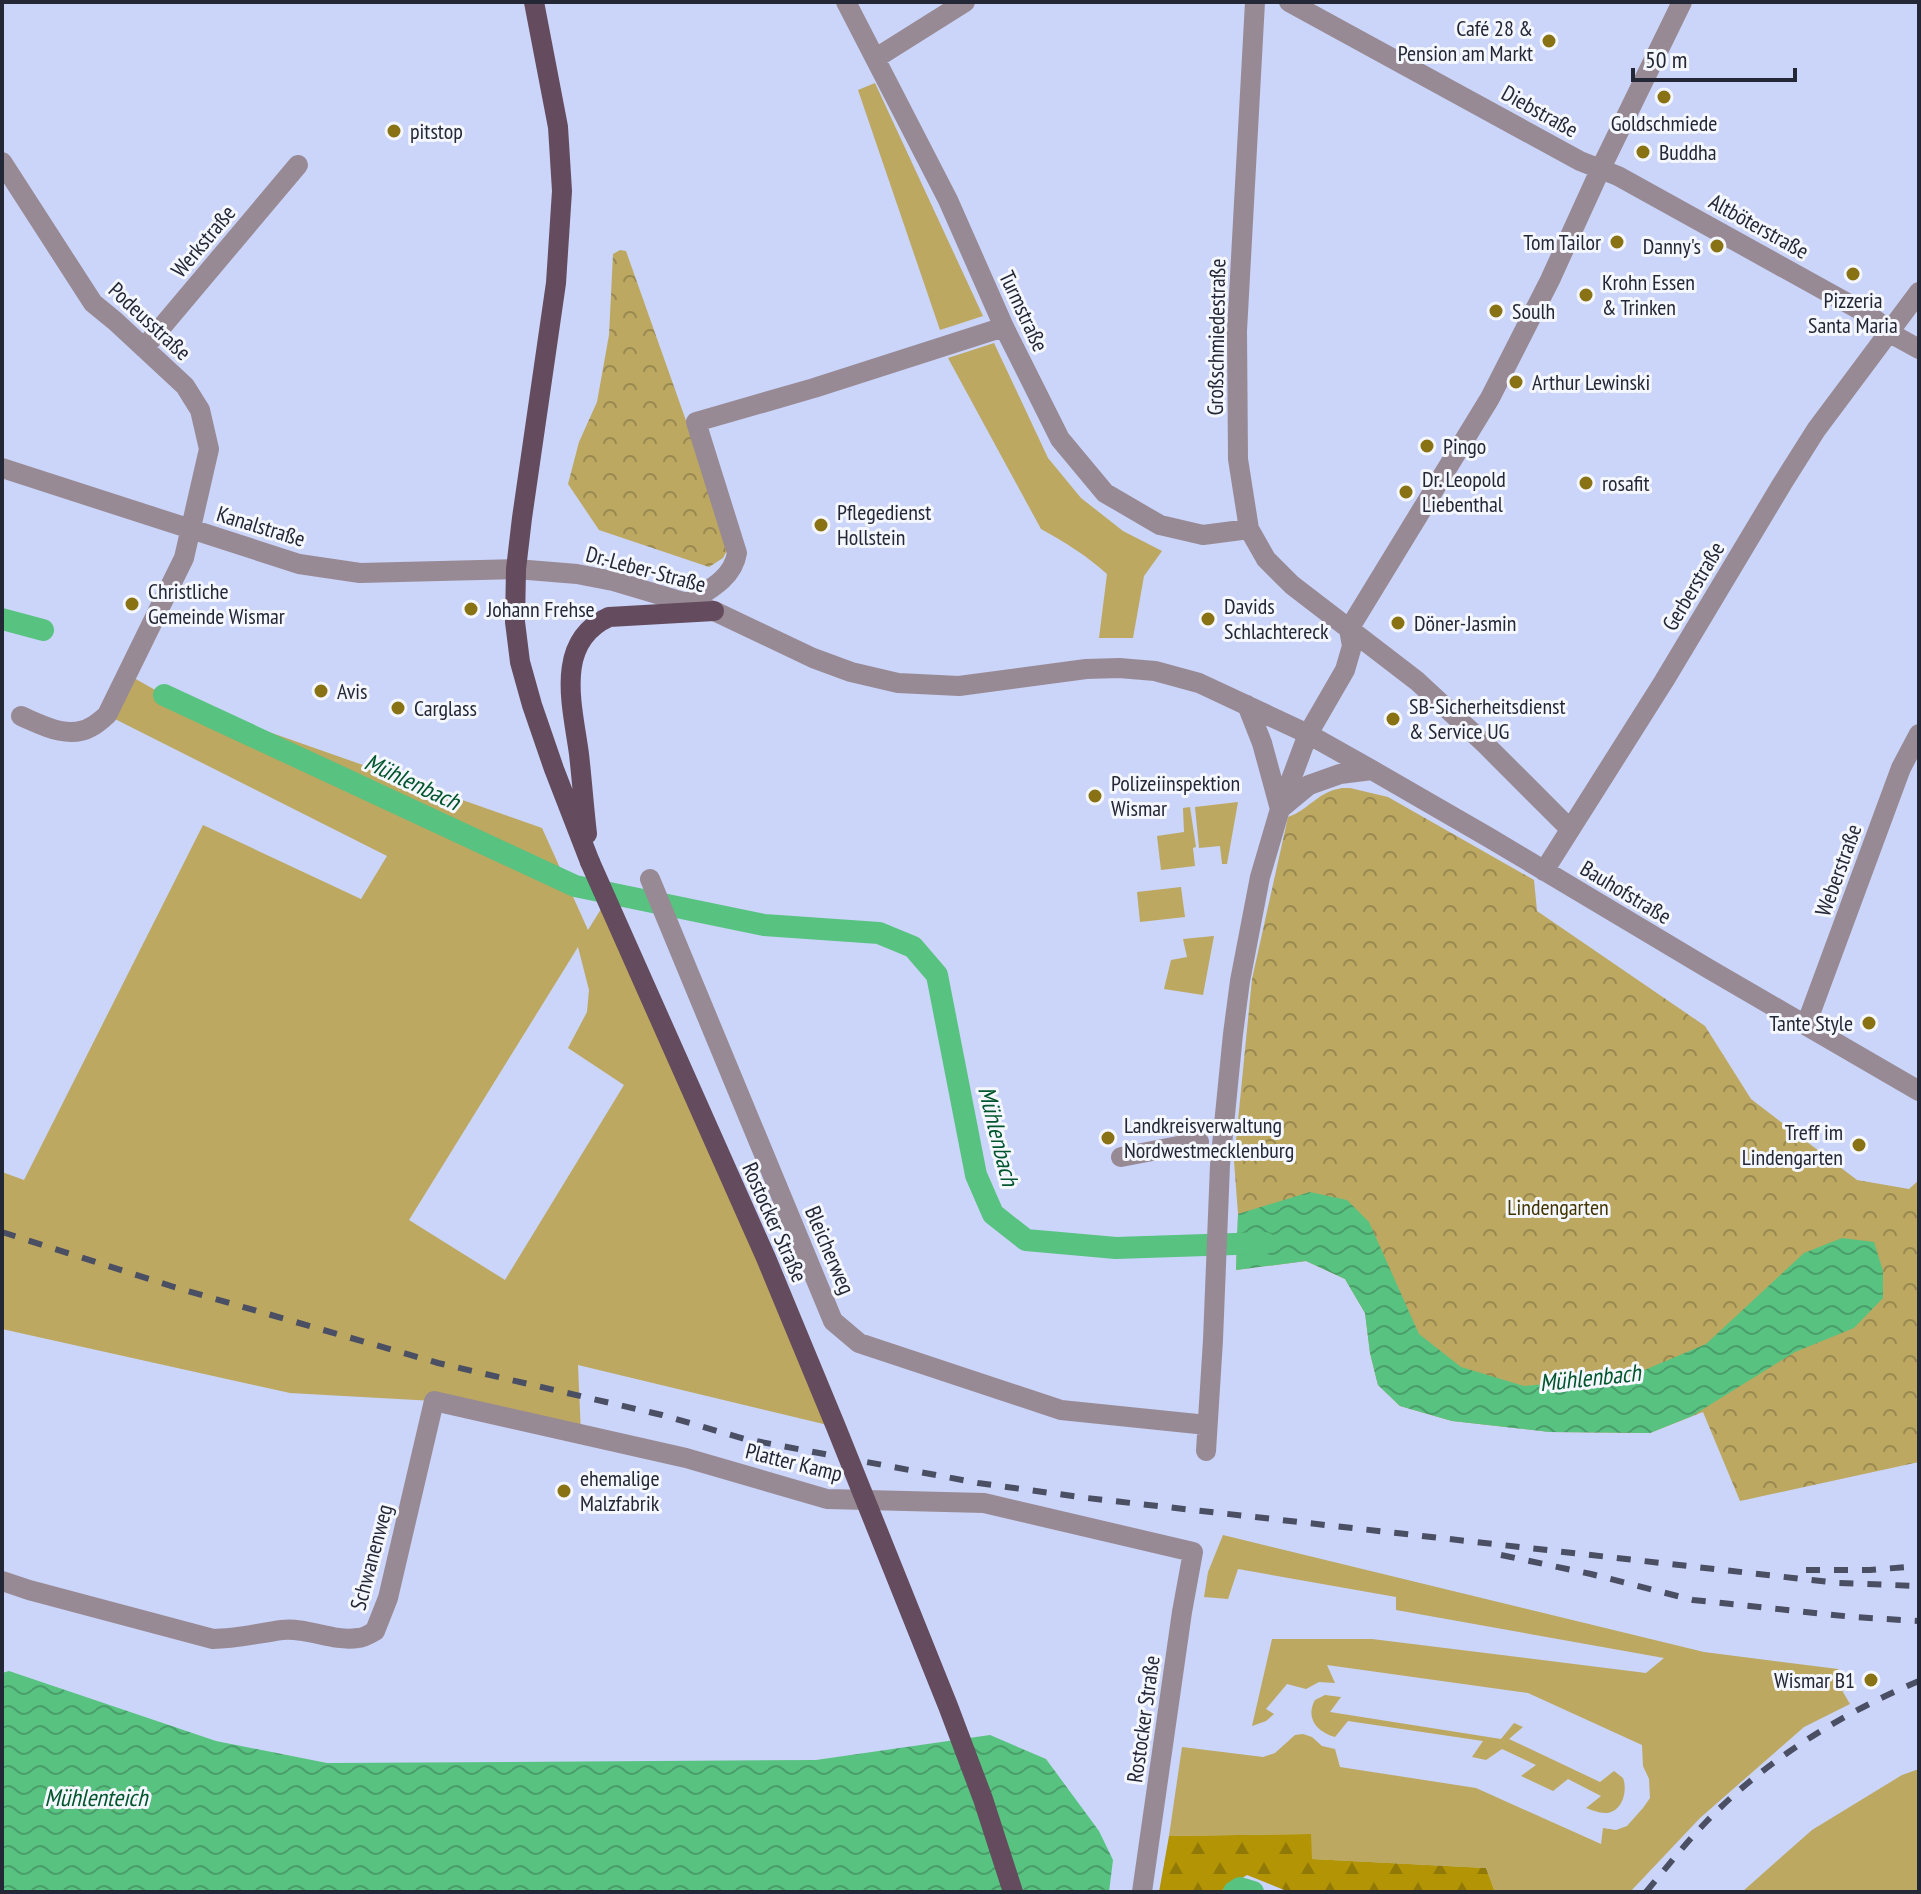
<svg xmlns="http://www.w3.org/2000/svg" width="1921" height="1894" font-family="'PT Sans Narrow',sans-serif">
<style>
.green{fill:#bca861;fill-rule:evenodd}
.forest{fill:url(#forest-firs)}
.park{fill:url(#park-crowns)}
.water{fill:url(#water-waves)}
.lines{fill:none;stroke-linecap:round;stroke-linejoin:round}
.canal{stroke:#58c280;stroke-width:22}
.minor{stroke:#988a94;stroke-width:20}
.major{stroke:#644b5e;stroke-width:20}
.rail{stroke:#4b4f63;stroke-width:6;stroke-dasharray:14 14;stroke-linecap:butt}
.major-bridge{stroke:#644b5e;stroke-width:20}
.poi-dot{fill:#887214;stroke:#f5f7fe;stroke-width:3}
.labels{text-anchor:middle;stroke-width:6;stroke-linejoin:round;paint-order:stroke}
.poi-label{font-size:22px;fill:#242735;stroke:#f5f7fe;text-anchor:start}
.street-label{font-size:22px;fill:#242735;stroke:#f5f7fe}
.park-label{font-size:22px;fill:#413401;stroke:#f5f7fe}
.water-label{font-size:24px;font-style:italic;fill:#00552c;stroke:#f5f7fe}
</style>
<defs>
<pattern id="forest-firs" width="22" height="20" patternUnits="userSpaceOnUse" patternTransform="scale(2)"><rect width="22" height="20" fill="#b29405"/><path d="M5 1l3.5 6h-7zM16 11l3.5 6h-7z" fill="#917907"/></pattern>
<pattern id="park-crowns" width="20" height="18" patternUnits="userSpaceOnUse" patternTransform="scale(2)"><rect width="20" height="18" fill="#bca861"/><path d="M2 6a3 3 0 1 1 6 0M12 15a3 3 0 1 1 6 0" fill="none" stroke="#998951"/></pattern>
<pattern id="water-waves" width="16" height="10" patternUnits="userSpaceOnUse" patternTransform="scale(2)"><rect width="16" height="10" fill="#58c280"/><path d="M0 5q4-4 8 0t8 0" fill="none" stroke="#499e6a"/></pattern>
</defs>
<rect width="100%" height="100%" fill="#cbd4f9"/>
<path class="green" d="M875 83 983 316 940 330 858 90Z
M994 343 1048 458 1081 498 1123 531 1162 551 1144 576 1133 638H1099L1107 574C1087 556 1065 542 1041 529L948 358Z
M134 678 164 695 542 828 588 930 606 901 836 1427 578 1365 581 1435 434 1401 290 1393 2 1329V1172L24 1180 203 825 361 899 387 856 107 715ZM578 947 589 990 587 1012 568 1048 624 1085 505 1280 409 1220Z
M1238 802 1227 864H1222L1220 846 1199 848 1195 807Z
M1190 807 1196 847 1193 848 1195 866 1161 870 1157 836 1184 832 1183 808Z
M1181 887 1185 917 1140 922 1137 892Z
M1214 936 1203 995 1164 989 1171 960 1187 957 1183 939Z
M1223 1535 1704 1652 1838 1669 1840 1687 1850 1704 1804 1727 1700 1818 1630 1892H1495L1486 1868 1311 1859 1310 1834 1169 1836 1182 1747 1263 1757 1275 1753 1295 1735 1303 1734 1312 1737 1322 1746 1335 1749 1340 1767 1476 1788 1601 1844 1603 1828 1616 1830 1627 1826 1643 1808 1650 1798 1649 1779 1643 1766 1642 1745 1528 1693 1327 1665 1335 1683 1319 1682 1306 1689 1287 1684 1266 1709 1274 1714 1266 1721 1252 1726 1272 1639H1372L1646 1673 1664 1658 1396 1610V1597L1238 1569 1228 1599 1204 1597 1208 1572Z
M1325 1695 1341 1697 1330 1712 1501 1739 1514 1723 1523 1727 1509 1739 1600 1782 1614 1771 1623 1778C1628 1791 1622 1813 1605 1813 1599 1813 1592 1810 1586 1808L1601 1796 1568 1779 1553 1791 1521 1776 1536 1765 1502 1749 1486 1760 1472 1757 1483 1741 1348 1721 1335 1737C1317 1732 1305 1718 1315 1700Z
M1919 1769V1892H1742L1812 1830 1902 1775Z"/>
<path class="forest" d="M1311 1834 1312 1859 1486 1868 1495 1892H1289L1247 1875 1219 1892H1159L1169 1836Z"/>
<path class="park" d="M620 250 626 251 730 545 723 558 709 567 599 530 568 484 579 442 597 402 609 335 613 254Z
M1342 788H1350L1388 797 1534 880 1537 911 1705 1026 1751 1099 1857 1180 1909 1189 1919 1180V1462L1740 1501 1703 1412 1650 1433 1550 1432 1452 1421 1400 1406 1378 1385 1370 1353 1365 1313 1345 1279 1306 1261 1236 1270 1238 1214 1234 1161 1252 979 1288 817C1309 810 1317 792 1342 788Z"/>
<path class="water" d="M1310 1192 1347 1200 1369 1222 1419 1334 1461 1367 1524 1386 1628 1377 1706 1344 1804 1253 1842 1238 1874 1242 1883 1271V1298L1854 1328 1795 1352 1692 1416 1650 1433 1550 1432 1452 1421 1400 1406 1378 1385 1370 1353 1365 1313 1345 1279 1306 1261 1236 1270 1238 1214Z
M9 1671 216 1741 327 1763 816 1760 990 1735 1046 1759 1099 1831 1113 1860 1109 1892H2V1673Z"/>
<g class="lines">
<path class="canal" d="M2 619 43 630
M164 695 575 886 764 925 879 933 913 947 937 975 976 1175 993 1214 1026 1240 1116 1248 1265 1243
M1234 1892 1240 1888 1253 1892"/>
<path class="minor" d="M846 2 948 200 1004 327 1060 439 1105 493 1160 525 1203 535 1249 529
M1255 2 1237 331 1238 459 1249 529 1266 559 1292 585 1417 681 1485 744 1570 829
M1289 2 1580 161 1618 176 1869 315 1899 338 1919 349
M876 58 965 2
M2 162 93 303 115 321 185 386 200 410 209 449 184 558 107 715C102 719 97 724 91 727 68 740 42 725 21 716
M144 348 298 165
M2 468 299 564 360 573 516 569 577 574 613 581 714 611 813 658 851 672 898 683 959 686 1086 669 1119 668 1155 671 1199 683 1308 734 1372 770 1488 837 1709 969 1919 1091
M690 602C709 590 733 578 737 553L696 422 814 388 1004 327
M1349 629 1490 398 1550 280 1601 168 1682 2
M1247 705 1262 743 1280 809 1309 785 1340 774 1372 770
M1544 871 1664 681 1782 484 1816 430 1919 292
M650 879 833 1321 859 1343 1061 1410 1207 1425
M1806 1025 1901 768 1919 734
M1121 1157 1199 1142
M1206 1451 1213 1340 1220 1165 1233 1034 1240 981 1260 877 1280 809 1308 734 1345 670 1352 646 1349 629
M2 1581 29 1590 213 1639C237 1639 259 1633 282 1630 307 1627 332 1642 358 1638 363 1638 370 1634 375 1631L388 1598 434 1401 686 1458 827 1499 984 1503 1193 1552 1182 1612 1142 1892"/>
<path class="major" d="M534 2 558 127 562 191 556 283 522 518 516 569 515 622 520 662 532 705 554 769 590 862
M587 834C584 808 582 781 579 754 573 708 553 642 609 617L714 611"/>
<path class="rail" d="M2 1232 174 1287 438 1363 662 1415 745 1439 978 1483 1087 1498 1838 1583 1919 1586
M1501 1555 1591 1574 1693 1600 1853 1617 1919 1621
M1806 1570H1870L1919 1566
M1646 1892C1666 1868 1685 1844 1706 1822 1763 1762 1842 1713 1919 1681"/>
<path class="major-bridge" d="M590 862 766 1258 836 1427 948 1706 983 1799 1013 1892"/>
</g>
<g class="poi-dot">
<circle cx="1549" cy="41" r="8"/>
<circle cx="1664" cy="97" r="8"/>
<circle cx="394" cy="131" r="8"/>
<circle cx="1643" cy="152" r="8"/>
<circle cx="1617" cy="242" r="8"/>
<circle cx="1717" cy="246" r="8"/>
<circle cx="1853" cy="274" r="8"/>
<circle cx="1586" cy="295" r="8"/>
<circle cx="1496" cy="311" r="8"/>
<circle cx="1516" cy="382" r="8"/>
<circle cx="1427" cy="446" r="8"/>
<circle cx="1586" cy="483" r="8"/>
<circle cx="1406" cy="492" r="8"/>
<circle cx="821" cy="525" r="8"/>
<circle cx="132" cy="604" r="8"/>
<circle cx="471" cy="609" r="8"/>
<circle cx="1208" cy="619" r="8"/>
<circle cx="1398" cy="623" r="8"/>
<circle cx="321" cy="691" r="8"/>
<circle cx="398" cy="708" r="8"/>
<circle cx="1393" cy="719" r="8"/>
<circle cx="1095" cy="796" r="8"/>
<circle cx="1869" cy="1023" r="8"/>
<circle cx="1108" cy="1138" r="8"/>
<circle cx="1859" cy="1145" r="8"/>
<circle cx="564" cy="1491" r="8"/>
<circle cx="1871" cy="1680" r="8"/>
</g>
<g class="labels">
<g class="poi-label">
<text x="1533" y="36" text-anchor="end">Café 28 &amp;<tspan x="1533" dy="25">Pension am Markt</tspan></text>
<text x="1664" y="131" text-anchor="middle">Goldschmiede</text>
<text x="410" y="139">pitstop</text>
<text x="1659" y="160">Buddha</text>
<text x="1601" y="250" text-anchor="end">Tom Tailor</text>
<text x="1701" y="254" text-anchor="end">Danny's</text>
<text x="1602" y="290">Krohn Essen<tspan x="1602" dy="25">&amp; Trinken</tspan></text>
<text x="1853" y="308" text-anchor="middle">Pizzeria<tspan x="1853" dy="25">Santa Maria</tspan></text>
<text x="1512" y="319">Soulh</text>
<text x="1532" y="390">Arthur Lewinski</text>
<text x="1443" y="454">Pingo</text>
<text x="1422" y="487">Dr. Leopold<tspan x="1422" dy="25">Liebenthal</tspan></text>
<text x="1602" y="491">rosafit</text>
<text x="837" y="520">Pflegedienst<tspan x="837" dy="25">Hollstein</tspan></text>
<text x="148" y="599">Christliche<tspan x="148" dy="25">Gemeinde Wismar</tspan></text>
<text x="1224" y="614">Davids<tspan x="1224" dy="25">Schlachtereck</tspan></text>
<text x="487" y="617">Johann Frehse</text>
<text x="1414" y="631">Döner-Jasmin</text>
<text x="337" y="699">Avis</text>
<text x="1409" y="714">SB-Sicherheitsdienst<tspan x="1409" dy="25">&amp; Service UG</tspan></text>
<text x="414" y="716">Carglass</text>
<text x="1111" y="791">Polizeiinspektion<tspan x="1111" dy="25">Wismar</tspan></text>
<text x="1853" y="1031" text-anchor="end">Tante Style</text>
<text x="1124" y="1133">Landkreisverwaltung<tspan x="1124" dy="25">Nordwestmecklenburg</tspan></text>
<text x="1843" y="1140" text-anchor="end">Treff im<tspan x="1843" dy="25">Lindengarten</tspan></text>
<text x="580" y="1486">ehemalige<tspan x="580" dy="25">Malzfabrik</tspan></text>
<text x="1855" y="1688" text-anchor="end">Wismar B1</text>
</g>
<g class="street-label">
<text transform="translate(1540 111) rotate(29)" y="8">Diebstraße</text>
<text transform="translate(1759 226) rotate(29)" y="8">Altböterstraße</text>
<text transform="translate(203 241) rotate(-50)" y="8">Werkstraße</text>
<text transform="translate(1024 311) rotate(65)" y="8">Turmstraße</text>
<text transform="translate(150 321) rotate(43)" y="8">Podeusstraße</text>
<text transform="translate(1216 337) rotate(-89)" y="8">Großschmiedestraße</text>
<text transform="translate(261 526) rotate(17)" y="8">Kanalstraße</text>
<text transform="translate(646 569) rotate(15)" y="8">Dr.-Leber-Straße</text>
<text transform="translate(1693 586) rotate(-59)" y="8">Gerberstraße</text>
<text transform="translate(1838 870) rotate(-70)" y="8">Weberstraße</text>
<text transform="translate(1626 892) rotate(31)" y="8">Bauhofstraße</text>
<text transform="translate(775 1222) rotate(66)" y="8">Rostocker Straße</text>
<text transform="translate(830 1250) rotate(67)" y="8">Bleicherweg</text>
<text transform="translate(794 1462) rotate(14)" y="8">Platter Kamp</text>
<text transform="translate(371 1557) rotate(-75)" y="8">Schwanenweg</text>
<text transform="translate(1143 1719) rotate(-82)" y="8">Rostocker Straße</text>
</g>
<g class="park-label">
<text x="1558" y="1215">Lindengarten</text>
</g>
<g class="water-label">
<text transform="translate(412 782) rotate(25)" y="8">Mühlenbach</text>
<text transform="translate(998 1136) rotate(76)" y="8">Mühlenbach</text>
<text transform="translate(1590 1378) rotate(-6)" y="8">Mühlenbach</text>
<text x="96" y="1806">Mühlenteich</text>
</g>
</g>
<rect width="1921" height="1894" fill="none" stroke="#242735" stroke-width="8"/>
<path d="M1633 68v12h162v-12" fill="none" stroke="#242735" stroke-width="4"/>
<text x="1645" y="68" font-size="24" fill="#242735" stroke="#f5f7fe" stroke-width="6" paint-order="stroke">50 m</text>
</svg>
